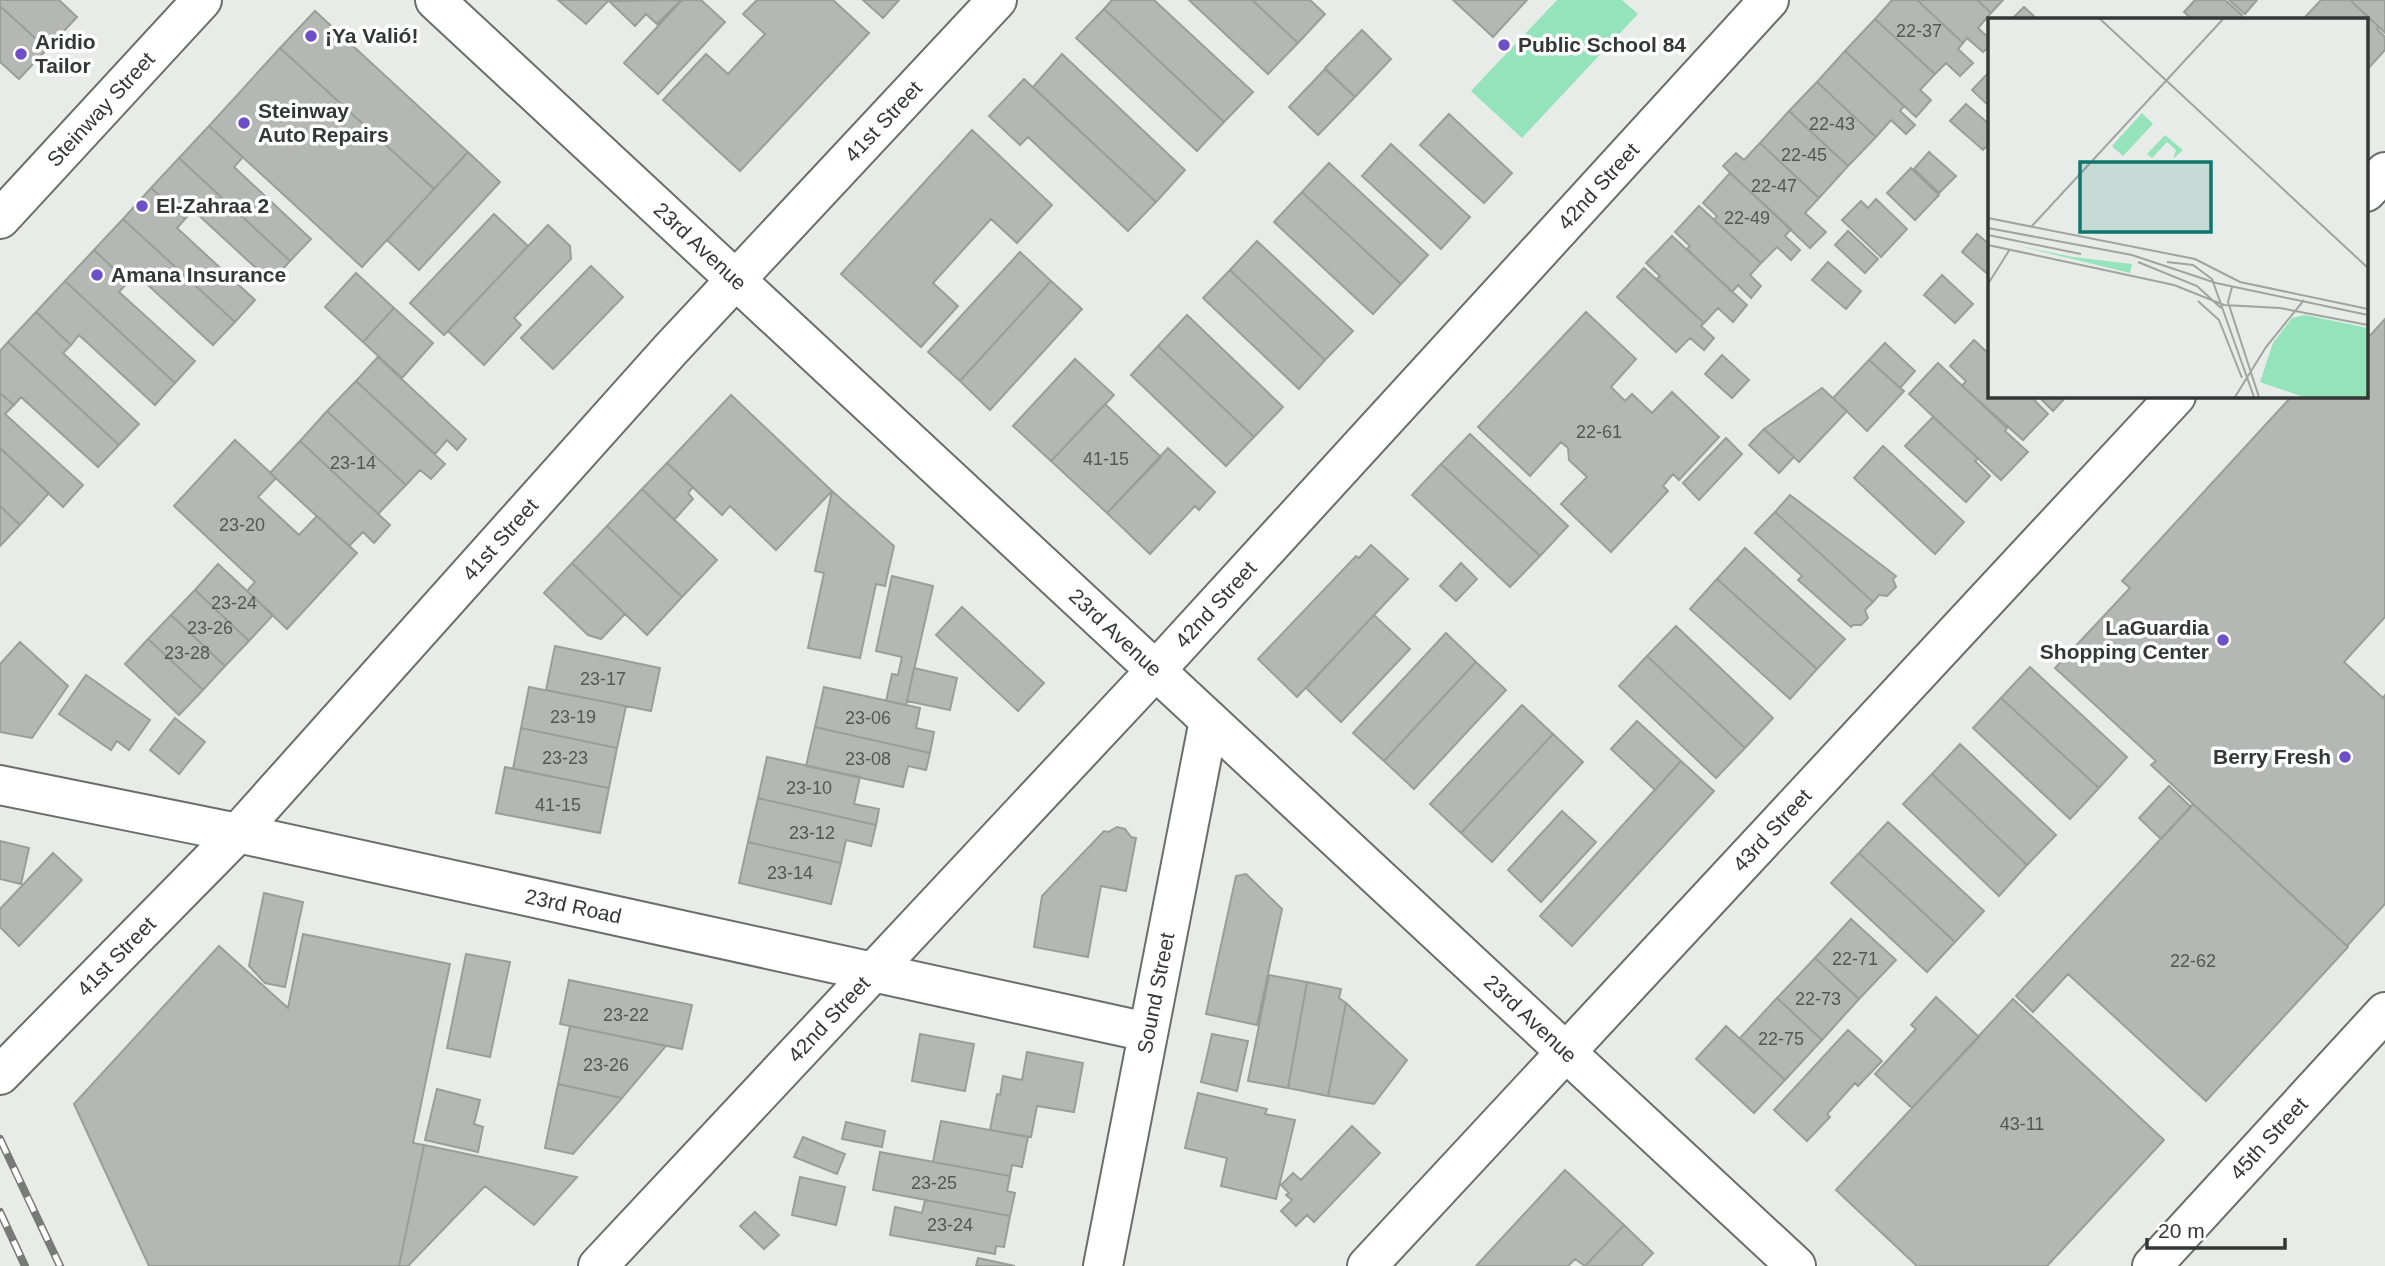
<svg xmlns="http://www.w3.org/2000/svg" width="2385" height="1266" font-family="Arial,sans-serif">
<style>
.green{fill:#94e3ba}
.building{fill:#b3b8b5;stroke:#999e9b;stroke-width:2}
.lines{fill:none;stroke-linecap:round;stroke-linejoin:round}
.minor-casing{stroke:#696e6b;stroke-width:42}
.tertiary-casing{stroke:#696e6b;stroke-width:42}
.minor{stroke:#fff;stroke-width:38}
.tertiary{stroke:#fff;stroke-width:38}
.rail-casing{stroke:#777a78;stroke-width:8}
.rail{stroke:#fff;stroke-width:5;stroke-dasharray:16;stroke-linecap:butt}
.poi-dot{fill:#6f4fc8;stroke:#fff;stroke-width:2.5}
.labels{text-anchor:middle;stroke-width:7;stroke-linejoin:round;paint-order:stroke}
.number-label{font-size:18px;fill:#545756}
.poi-label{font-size:21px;font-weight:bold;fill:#353736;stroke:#fff;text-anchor:start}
.street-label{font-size:21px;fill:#353736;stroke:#fff}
.inset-road{fill:none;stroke:#a0a4a1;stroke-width:2}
.view{fill:#0f766e;fill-opacity:0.15;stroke:#0f766e;stroke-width:3.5}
.inset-edge{fill:none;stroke:#353736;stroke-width:3.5}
</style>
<rect width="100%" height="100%" fill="#e7ece9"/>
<path class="green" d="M1557 0H1622L1638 14 1522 138 1471 91Z"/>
<path class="building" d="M0 0H59L77 17 47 49 0 6Z
M558 0H609L586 24Z
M681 0 657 24 646 14 635 26 609 1Z
M682 0H701L725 22 658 94 624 63Z
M757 0H833L869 33 740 171 663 100 706 54 728 74 765 34 743 14Z
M863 0H899L883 18Z
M1112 0H1154L1253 92 1224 122 1104 9Z
M1189 0H1252L1298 43 1268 74Z
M1252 0H1310L1325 14 1298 43Z
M1453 0H1527L1493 37Z
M1892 0H1917L1963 43 1958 49 1973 63 1960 76 1946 63 1935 74 1875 19Z
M1917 0H1977L1991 13 1978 28 1990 39V46L1983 52 1967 38 1963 43Z
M1977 0H2003L1991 13Z
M2195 0H2225L2242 15 2239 19H2192L2184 12Z
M2229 0H2257L2245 14Z
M2321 0H2350L2379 27 2377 29 2385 37V50L2366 71V19H2309L2306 16Z
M2350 0H2385V33L2379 27Z
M0 6 47 49 19 79 0 62Z
M2024 7 2037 19H2012Z
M1104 9 1224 122 1197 151 1076 38Z
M315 11 468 152 434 189 280 48Z
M1875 19 1935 74 1920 90 1931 100 1916 117 1845 51Z
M1362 30 1391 59 1355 97 1325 68Z
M280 48 434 189 362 267 209 126Z
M1845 51 1904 106 1900 111 1915 125 1906 134 1891 120 1876 137 1817 82Z
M1062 54 1185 170 1156 202 1033 87Z
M1325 69 1355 97 1318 135 1289 107Z
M1990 71V107L1972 90Z
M1024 79 1156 202 1128 231 1028 137 1020 145 989 116Z
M1817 82 1876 137 1848 166 1789 111Z
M1966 104 1990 125V143L1983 150 1950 121Z
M1789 111 1848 166 1819 198 1760 143Z
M1449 114 1512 173 1484 203 1420 145Z
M209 126 243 157 234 167 311 239 290 261 179 158Z
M972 130 1052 205 1017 243 991 219 933 283 958 306 921 347 841 274Z
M1760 143 1819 198 1805 213 1826 232 1810 248 1723 166 1736 153 1744 160Z
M1391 144 1470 217 1441 249 1362 176Z
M468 152 500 182 419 270 387 240Z
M1929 152 1956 176 1939 193 1914 169Z
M179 158 290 261 271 282 193 210 185 219 151 188Z
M1329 163 1428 255 1401 284 1302 192Z
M1911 168 1939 195 1915 220 1887 193Z
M1730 173 1791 229 1785 236 1800 250 1791 260 1777 247 1761 263 1714 220 1717 216 1703 203Z
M151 188 185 219 177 228 255 300 235 322 123 219Z
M1302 192 1401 284 1373 314 1274 222Z
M1876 199 1907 229 1881 257 1842 220 1861 201 1868 208Z
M1699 206 1761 263 1750 275 1761 286 1751 298 1738 285 1732 292 1687 249 1690 246 1675 232Z
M494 214 528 246 444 335 410 303Z
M123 219 235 322 213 345 136 274 128 282 94 250Z
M548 225 570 246 571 259 514 318 521 325 484 365 448 331Z
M1848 231 1878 259 1865 273 1835 245Z
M1977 234 1990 245V276L1962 252Z
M1672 236 1747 305 1733 322 1718 308 1704 323 1657 279 1660 276 1646 263Z
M1257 241 1353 331 1325 360 1230 270Z
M94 250 128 282 119 292 195 361 175 383 65 281Z
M1020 252 1051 281 960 381 928 352Z
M1828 262 1861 291 1846 309 1812 280Z
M591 266 623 297 553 369 521 338Z
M1644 268 1704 323 1701 326 1714 338 1704 350 1690 338 1676 352 1617 297Z
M1230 270 1325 360 1299 389 1203 298Z
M356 273 394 308 363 342 325 307Z
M1942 275 1973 304 1955 323 1924 295Z
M65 281 175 383 155 405 79 335 71 345 36 312Z
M1051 281 1082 309 990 410 960 381Z
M394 308 433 343 402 378 363 342Z
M36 312 71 345 63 353 139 424 119 445 8 342Z
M1586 312 1636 359 1611 387 1625 401 1632 394 1652 413 1672 392 1719 437 1679 480 1673 474 1663 486 1668 491 1611 552 1561 504 1587 477 1569 460 1568 448 1561 442 1530 476 1478 427Z
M1187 315 1283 407 1254 437 1158 346Z
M2385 319V617L2344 662 2383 698 2385 695V904L2347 946 2151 765 2156 761 2055 668 2130 588 2122 581 2292 396H2366V340Z
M1974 340 1990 355V396H2034L2037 398 2035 401 2048 414 2023 440 1962 386 1966 381 1950 366Z
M8 342 119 445 98 467 21 397 14 405 0 393V351Z
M1885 343 1915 371 1900 388 1869 360Z
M1158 346 1254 437 1226 466 1131 375Z
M1722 355 1749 380 1732 398 1705 374Z
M378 357 466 439 457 450 447 440 435 454 356 381Z
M1075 359 1114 395 1051 461 1013 426Z
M1869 360 1904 391 1867 431 1833 398Z
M1938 363 2007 428 2005 431 2028 452 2001 480 1909 394Z
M356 381 445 464 431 479 420 470 406 485 327 411Z
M1822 388 1847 411 1799 462 1764 429Z
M0 393 14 405 5 414 83 485 63 507 0 448Z
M731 395 832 491 776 550 730 506 722 515 667 463Z
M2034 396H2067L2053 411 2039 397 2037 398Z
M1105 404 1161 457 1107 513 1051 461Z
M327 411 406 485 378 514 300 441Z
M1933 417 1978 458 1975 461 1990 476 1966 502 1905 446Z
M1764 429 1794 457 1779 473 1749 445Z
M1470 434 1568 526 1540 556 1441 464Z
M1726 438 1742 454 1699 500 1683 483Z
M235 440 276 478 258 497 299 535 317 516 357 553 287 629 247 591 255 582 174 506Z
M300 441 390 525 374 543 363 532 349 546 270 473Z
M1883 446 1964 522 1935 554 1854 478Z
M0 448 49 493 20 525 0 506Z
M1168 448 1215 492 1199 510 1195 506 1150 554 1107 513Z
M667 463 693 487 688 493 693 499 674 520 642 489Z
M1441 464 1540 556 1510 587 1412 495Z
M642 489 717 560 682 597 607 526Z
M832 491 894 546 885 586 876 584 860 658 808 648 824 573 815 571Z
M1790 495 1896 576 1893 579 1896 587 1887 596 1879 595 1873 602 1775 512Z
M0 506 20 525 0 546Z
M1775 512 1873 602 1865 610 1868 618 1861 625H1853L1851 627 1798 580 1802 576 1755 533Z
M607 526 682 597 647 635 572 563Z
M1371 545 1408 579 1297 697 1258 659 1356 556 1359 558Z
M1745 548 1845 639 1817 669 1717 579Z
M572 563 625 614 601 639 588 635 544 593Z
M1461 563 1477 579 1456 601 1440 586Z
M218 564 273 615 249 641 195 590Z
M892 576 933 586 906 705 886 701 892 674 898 675 902 657 876 651Z
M1717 579 1817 669 1790 699 1690 609Z
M195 590 249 641 225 666 171 615Z
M962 607 1044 683 1018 711 936 635Z
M171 615 225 666 203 690 148 639Z
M1374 615 1410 649 1341 722 1306 688Z
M1676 626 1773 718 1745 748 1647 656Z
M1446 633 1476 662 1384 761 1353 733Z
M148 639 203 690 179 715 125 664Z
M20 642 68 686 32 738 0 732V664Z
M555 646 660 668 651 711 546 690Z
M1647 656 1745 748 1716 778 1619 686Z
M1476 662 1506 690 1414 789 1384 761Z
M2030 667 2127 757 2099 788 2001 698Z
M914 668 957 678 950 710 907 701Z
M86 675 150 720 129 750 117 741 111 750 59 714Z
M529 687 626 706 617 748 521 728Z
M824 687 920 708 916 728 934 732 930 753 815 727Z
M2001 698 2099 788 2070 819 1973 728Z
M1522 705 1553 734 1461 833 1430 804Z
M175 718 205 742 179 774 150 750Z
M1637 721 1681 761 1655 790 1611 749Z
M815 727 930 753 926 770 908 766 903 787 806 766Z
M521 728 617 748 609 788 513 769Z
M1553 734 1583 762 1492 862 1461 833Z
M1960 744 2056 835 2027 865 1932 774Z
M767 757 860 777 854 804 879 809 876 825 758 798Z
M1681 761 1714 791 1572 946 1540 916Z
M505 767 609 788 600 833 496 813Z
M1932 774 2027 865 1999 896 1903 804Z
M2169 786 2191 807 2161 839 2139 818Z
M758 798 876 825 871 846 846 840 841 863 748 842Z
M2193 804 2348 947 2206 1101 2068 974 2033 1012 2016 996Z
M1562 811 1596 842 1541 902 1508 870Z
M1888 822 1984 911 1955 942 1859 853Z
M1117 827 1125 829 1131 837 1136 838 1126 891 1101 886 1088 957 1034 947 1042 896 1104 831 1108 832Z
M0 841 29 848 21 884 0 879Z
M748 842 841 863 831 904 739 883Z
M53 853 82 880 19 946 0 927V909Z
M1859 853 1955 942 1927 972 1831 883Z
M1246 874 1282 909 1257 1025 1206 1014 1236 876Z
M264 893 303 902 285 987 265 983 249 966Z
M1851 919 1896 960 1859 999 1815 958Z
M303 934 450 964 413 1143 424 1145 399 1266H149L74 1104 219 946 288 1008Z
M466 954 510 962 490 1057 447 1048Z
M1815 958 1859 999 1822 1040 1777 998Z
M1269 975 1307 982 1288 1088 1248 1081Z
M569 980 692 1005 682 1049 560 1024Z
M1307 982 1341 989 1339 998 1346 1003 1328 1096 1288 1088Z
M1936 997 1979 1037 1912 1108 1875 1074 1916 1029 1911 1025Z
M1777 998 1822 1040 1785 1080 1740 1038Z
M2013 999 2164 1140 2047 1266H1917L1836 1190Z
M1346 1003 1407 1060 1374 1104 1328 1096Z
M570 1026 666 1046 622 1098 558 1084Z
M1726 1026 1785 1080 1754 1113 1696 1059Z
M1848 1030 1882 1061 1858 1086 1855 1083 1827 1114 1830 1117 1807 1141 1774 1110Z
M920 1034 974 1044 965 1091 912 1081Z
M1212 1034 1248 1041 1237 1091 1201 1082Z
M1027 1052 1083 1063 1074 1112 1037 1106 1031 1137 990 1130 997 1094 1000 1095 1003 1076 1022 1080Z
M558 1084 622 1098 573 1154 545 1148Z
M437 1089 480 1100 474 1124 483 1127 478 1152 425 1140Z
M1198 1093 1267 1109 1265 1114 1295 1120 1276 1199 1221 1186 1227 1158 1185 1148Z
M941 1121 1028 1137 1022 1167 1012 1165 1010 1176 933 1162Z
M846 1122 885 1131 882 1147 842 1139Z
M1352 1126 1380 1153 1314 1222 1307 1215 1296 1226 1281 1211 1292 1200 1286 1195 1289 1193 1281 1185 1293 1173 1301 1180Z
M803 1137 845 1154 837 1174 794 1157Z
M424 1145 577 1177 534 1225 485 1186 408 1266H399Z
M880 1152 1010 1176 1007 1191 1015 1193 1010 1216 873 1190Z
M1565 1170 1624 1225 1585 1266 1575 1259 1568 1266H1476Z
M800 1177 845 1187 836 1225 792 1215Z
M925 1200 1010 1216 1004 1247 996 1246 995 1254 890 1235 895 1207 922 1213Z
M755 1212 779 1235 764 1249 740 1226Z
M1624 1225 1653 1253 1641 1266H1585Z
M978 1258 1015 1266H976Z"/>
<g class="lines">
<defs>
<g id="minor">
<path id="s1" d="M435 0 1796 1266"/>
<path d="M2366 192 2385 172"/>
<path id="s2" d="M0 785 238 833 1147 1032"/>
<path id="s3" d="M0 1075 238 833 671 349 997 0"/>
<path id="s4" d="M598 1266 1156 670 1769 0"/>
<path id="s5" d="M1103 1266 1209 720"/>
<path id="s6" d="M1367 1266 2176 396"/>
<path id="s7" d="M2152 1266 2385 1012"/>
</g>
<g id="tertiary">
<path id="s8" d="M0 219 202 0"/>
</g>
</defs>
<use href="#minor" class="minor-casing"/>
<use href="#tertiary" class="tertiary-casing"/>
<use href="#minor" class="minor"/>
<use href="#tertiary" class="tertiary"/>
<defs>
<path id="rail" d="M0 1139 60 1266
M0 1212 25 1266"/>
</defs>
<use href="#rail" class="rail-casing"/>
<use href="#rail" class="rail"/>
</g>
<g class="poi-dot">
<circle cx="311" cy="36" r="7"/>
<circle cx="1504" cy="45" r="7"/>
<circle cx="21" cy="54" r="7"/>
<circle cx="244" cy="123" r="7"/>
<circle cx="142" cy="206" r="7"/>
<circle cx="97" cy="275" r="7"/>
<circle cx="2223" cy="640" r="7"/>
<circle cx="2345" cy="757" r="7"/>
</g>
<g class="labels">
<g class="number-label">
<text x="1919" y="37">22-37</text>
<text x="1832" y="130">22-43</text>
<text x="1804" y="161">22-45</text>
<text x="1774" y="192">22-47</text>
<text x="1747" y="224">22-49</text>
<text x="1599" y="438">22-61</text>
<text x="1106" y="465">41-15</text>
<text x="353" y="469">23-14</text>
<text x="242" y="531">23-20</text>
<text x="234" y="609">23-24</text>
<text x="210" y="634">23-26</text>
<text x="187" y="659">23-28</text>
<text x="603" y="685">23-17</text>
<text x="573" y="723">23-19</text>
<text x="868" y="724">23-06</text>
<text x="565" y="764">23-23</text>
<text x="868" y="765">23-08</text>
<text x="809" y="794">23-10</text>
<text x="558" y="811">41-15</text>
<text x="812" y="839">23-12</text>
<text x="790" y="879">23-14</text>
<text x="1855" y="965">22-71</text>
<text x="2193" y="967">22-62</text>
<text x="1818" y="1005">22-73</text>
<text x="626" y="1021">23-22</text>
<text x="1781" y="1045">22-75</text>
<text x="606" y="1071">23-26</text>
<text x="2022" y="1130">43-11</text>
<text x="934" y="1189">23-25</text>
<text x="950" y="1231">23-24</text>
</g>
<g class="poi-label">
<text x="325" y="43">¡Ya Valió!</text>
<text x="35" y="49">Aridio<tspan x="35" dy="24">Tailor</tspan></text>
<text x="1518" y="52">Public School 84</text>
<text x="258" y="118">Steinway<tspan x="258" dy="24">Auto Repairs</tspan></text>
<text x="156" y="213">El-Zahraa 2</text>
<text x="111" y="282">Amana Insurance</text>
<text x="2209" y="635" text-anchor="end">LaGuardia<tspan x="2209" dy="24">Shopping Center</tspan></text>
<text x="2331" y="764" text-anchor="end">Berry Fresh</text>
</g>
<g class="street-label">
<text dy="7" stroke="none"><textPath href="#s8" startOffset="149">Steinway Street</textPath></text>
<text dy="7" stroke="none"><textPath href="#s3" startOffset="1300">41st Street</textPath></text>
<text dy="7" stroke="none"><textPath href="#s4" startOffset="1472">42nd Street</textPath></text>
<text dy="7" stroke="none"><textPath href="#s1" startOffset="362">23rd Avenue</textPath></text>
<text dy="7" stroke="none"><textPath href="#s3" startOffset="733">41st Street</textPath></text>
<text dy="7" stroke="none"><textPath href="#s4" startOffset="905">42nd Street</textPath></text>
<text dy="7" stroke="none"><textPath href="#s1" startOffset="929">23rd Avenue</textPath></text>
<text dy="7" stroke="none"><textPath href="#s6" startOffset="595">43rd Street</textPath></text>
<text dy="7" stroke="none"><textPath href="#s2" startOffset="586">23rd Road</textPath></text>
<text dy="7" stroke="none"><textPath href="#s3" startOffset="166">41st Street</textPath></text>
<text dy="7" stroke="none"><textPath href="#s5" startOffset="278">Sound Street</textPath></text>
<text dy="7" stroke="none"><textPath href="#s1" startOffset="1496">23rd Avenue</textPath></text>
<text dy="7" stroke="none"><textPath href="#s4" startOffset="338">42nd Street</textPath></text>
<text dy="7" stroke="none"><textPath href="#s7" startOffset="173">45th Street</textPath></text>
</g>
</g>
<g transform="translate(1988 18)">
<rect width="380" height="380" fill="#e7ece9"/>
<path d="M154 95 165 106 135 138 124 128ZM177 117 195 132 185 141 188 132 179 124 164 140 159 136ZM31 228 85 239 144 246 142 255ZM317 297 380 310V379H315L272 364 285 325 304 300Z" fill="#94e3ba"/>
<path class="inset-road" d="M111 0 380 250M0 200 207 241 252 264 380 291M43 209 236 0M0 210 144 237 228 265 380 297M0 217 93 236M0 227 186 267 236 287 292 290 380 307M150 244 209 268 233 290M179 244 205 247 224 261 266 379M0 266 22 231M244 269 240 284 271 379M210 283 231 302 254 360M247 379 278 329 316 282"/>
<path class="view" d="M92 144H223V214H92Z"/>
<rect width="380" height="380" class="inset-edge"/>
</g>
<path d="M2147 1238v10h138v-10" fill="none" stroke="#353736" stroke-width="3.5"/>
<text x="2158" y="1238" font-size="21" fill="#353736" stroke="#ffffff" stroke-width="5" paint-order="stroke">20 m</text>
</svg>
